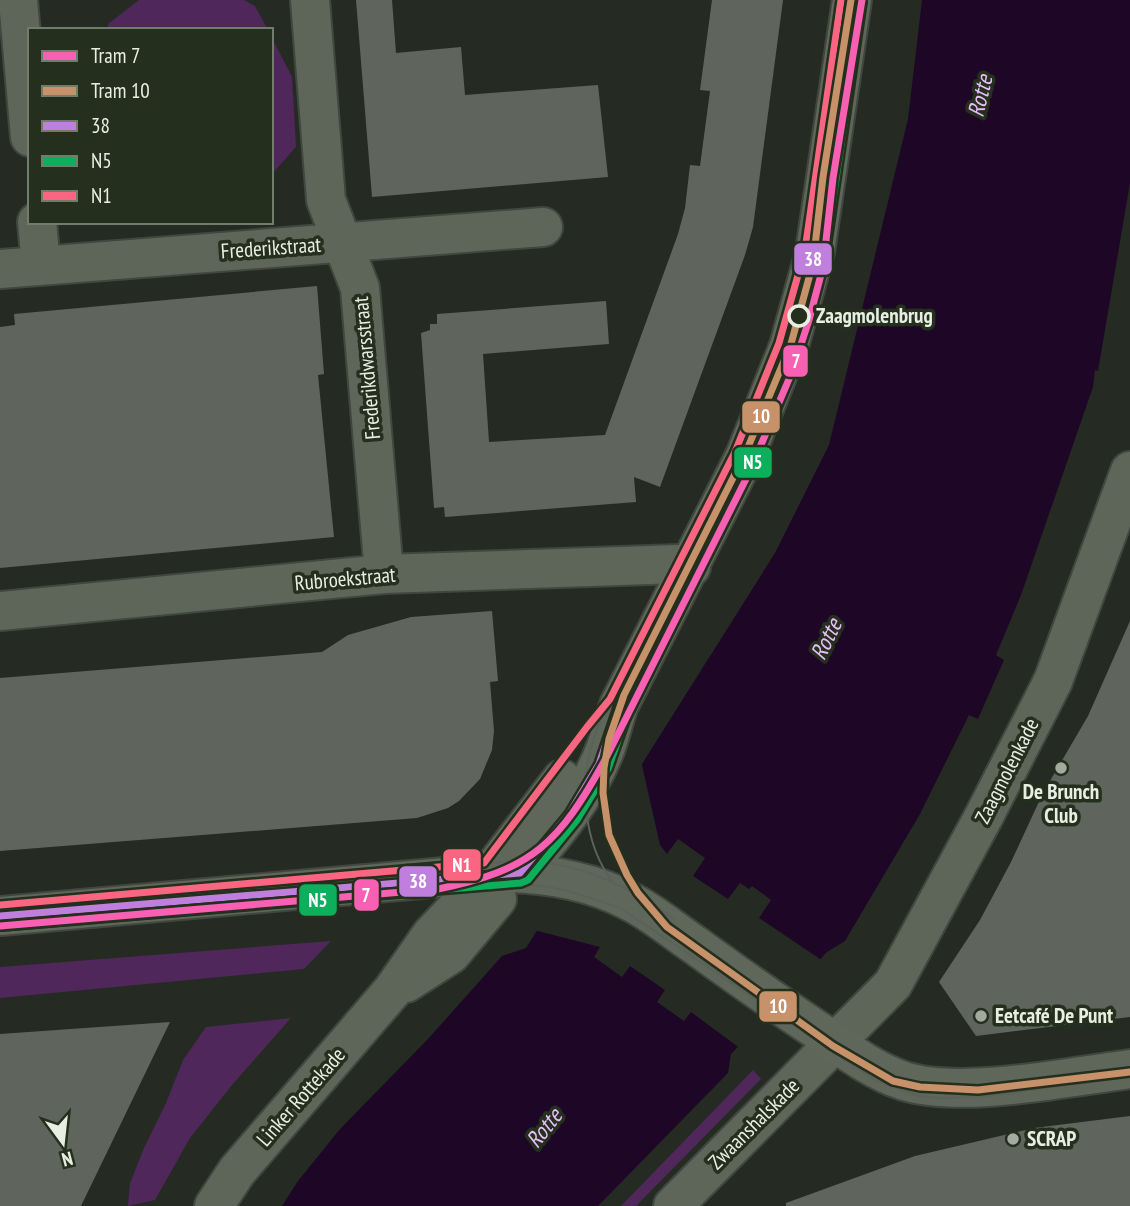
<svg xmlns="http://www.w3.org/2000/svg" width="1130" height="1206" font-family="'PT Sans Narrow',sans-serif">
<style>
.green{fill:#4f275b}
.water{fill:#1e0726}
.pier{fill:#252b22}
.building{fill:#5f655d}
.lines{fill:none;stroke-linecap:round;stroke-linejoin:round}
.street-casing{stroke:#41463e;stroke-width:42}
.secondary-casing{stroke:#41463e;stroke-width:42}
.street{stroke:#5e665a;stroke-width:38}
.secondary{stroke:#5f675b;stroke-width:38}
.tram{stroke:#5b6258;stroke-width:2}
.bus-1-casing{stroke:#242f1e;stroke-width:12}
.bus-2-casing{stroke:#242f1e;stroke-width:12}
.bus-3-casing{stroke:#242f1e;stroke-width:12}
.bus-1{stroke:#c07fdc;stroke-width:7}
.bus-2{stroke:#0daf5c;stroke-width:7}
.bus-3{stroke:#fa6682;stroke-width:7}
.tram-1-casing{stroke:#242f1e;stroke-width:12}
.tram-2-casing{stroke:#242f1e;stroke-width:12}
.tram-1{stroke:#f860b3;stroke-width:7}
.tram-2{stroke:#c7916a;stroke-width:7}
.stop-dot{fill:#242f1e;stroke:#e7efe3;stroke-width:3.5}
.poi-dot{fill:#a3aa9f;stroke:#242f1e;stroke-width:2.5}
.labels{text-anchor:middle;stroke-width:7;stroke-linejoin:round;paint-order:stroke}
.street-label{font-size:21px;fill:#e7efe3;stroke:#242f1e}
.stop-label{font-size:21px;font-weight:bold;fill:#e7efe3;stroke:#242f1e;text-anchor:start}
.poi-label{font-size:21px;font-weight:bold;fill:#e7efe3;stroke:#242f1e;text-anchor:start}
.water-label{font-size:23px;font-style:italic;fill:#e9bdf9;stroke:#242f1e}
.line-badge{stroke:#242f1e;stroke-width:2.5}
.badge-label{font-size:19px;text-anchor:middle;font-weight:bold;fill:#fff}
</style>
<rect width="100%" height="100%" fill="#252b22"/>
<path class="green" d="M139 0H244L255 6 268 30H108V24Z
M271 36 292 77 296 147 271 175Z
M331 941 304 969 0 998V967Z
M291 1018 232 1085 190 1138 155 1200 128 1206 130 1183 144 1148 166 1103 183 1060 206 1027Z
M753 1070 761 1079 636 1206H621Z"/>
<path class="water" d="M922 0H1130V183L1098 371 1095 370 1093 387 1021 595 996 655 1004 660 978 719 969 715 920 814 845 941 827 952 731 1054 728 1073 598 1206H282L298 1181 340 1129 428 1039 502 956 526 948 775 553 829 445 908 119Z"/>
<path class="pier" d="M641 761 660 845 667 854 678 839 705 858 693 876 728 899 740 883 749 889 752 886 771 900 759 918 823 961 741 1049 691 1012 684 1021 657 1002 665 990 630 966 622 977 594 957 600 947 534 930Z"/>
<path class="building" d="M356 0H392L396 53 461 47 465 95 598 85 608 177 372 197Z
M712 0H783L753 227 745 255 660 487 634 477 636 502 445 517 444 507 434 508 421 333 430 330V324H437V314L606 301 609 344 483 354 489 442 605 435 678 234 685 208 690 165 700 166 710 91 700 90Z
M317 286 324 374 318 375 334 537 0 568V327L15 325 14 314Z
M492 611 498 681 490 682 494 731 492 750 480 779 459 801 448 808 417 818 0 851V678L322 652 348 635 411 617Z
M1130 621V1017L976 1036 939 982 980 920 1011 862 1043 793 1088 716Z
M170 1022 81 1206H0V1034Z
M1130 1116V1206H786V1203L915 1156 1034 1128Z"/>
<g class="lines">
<defs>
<path id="street" d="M18 0 30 137
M310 0 326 200 360 288 384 574
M37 222 41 265
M0 269 543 227
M0 611 384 574 679 564 691 567
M406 983 451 954 497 899
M214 1206 237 1171 392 991 431 935 490 873
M673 1206 893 984 984 816 1053 681 1130 471"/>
<path id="secondary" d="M490 873 562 779
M520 873C553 837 589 794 606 747 611 733 614 719 619 705L745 456 789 346 815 252 852 0
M0 916 490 873C537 872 587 879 629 901 652 912 674 931 695 945 735 974 776 1003 817 1030 843 1048 873 1071 904 1081 962 1099 1068 1077 1130 1069"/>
</defs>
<use href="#street" class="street-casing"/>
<use href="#secondary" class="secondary-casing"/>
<use href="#street" class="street"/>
<use href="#secondary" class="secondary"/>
<path class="tram" d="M401 871C453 867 517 855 568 867 608 876 641 896 674 919
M614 884C582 843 578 779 596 732 602 715 611 699 618 682
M438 889C473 887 509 882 543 886 570 890 596 899 622 909L875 1080 918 1096 940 1098 977 1097 1130 1077"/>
<defs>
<path id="bus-1" d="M0 916 520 873 569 814 599 764 619 705 745 456 789 346 815 252 852 0"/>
<path id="bus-2" d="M1 926 521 883 528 880 577 820 608 769 629 709 754 461 799 350 825 254 862 2"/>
<path id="bus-3" d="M0 905 484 863 587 727 610 699 735 452 779 343 805 250 841 0"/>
</defs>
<use href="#bus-1" class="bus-1-casing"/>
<use href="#bus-2" class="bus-2-casing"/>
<use href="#bus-3" class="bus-3-casing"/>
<use href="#bus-1" class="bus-1"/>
<use href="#bus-2" class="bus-2"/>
<use href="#bus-3" class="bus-3"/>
<defs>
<path id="tram-1" d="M0 926 438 889C533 870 559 843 605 760L749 473 792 372 809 320 823 267 833 178 862 0"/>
<path id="tram-2" d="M851 0 823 177 813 263 791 344 746 452 624 695 609 739 604 768 603 793 609 835 627 875 638 893 667 927 833 1046 893 1081 920 1087 978 1090 1130 1072"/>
</defs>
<use href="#tram-1" class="tram-1-casing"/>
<use href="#tram-2" class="tram-2-casing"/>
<use href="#tram-1" class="tram-1"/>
<use href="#tram-2" class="tram-2"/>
</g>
<circle class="stop-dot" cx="799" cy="316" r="10"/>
<g class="poi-dot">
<circle cx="1061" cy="768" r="7"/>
<circle cx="981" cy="1016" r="7"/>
<circle cx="1013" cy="1139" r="7"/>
</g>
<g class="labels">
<g class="street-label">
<text transform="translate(271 248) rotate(-4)" y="7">Frederikstraat</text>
<text transform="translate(367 368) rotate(-95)" y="7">Frederikdwarsstraat</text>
<text transform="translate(345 579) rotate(-5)" y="7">Rubroekstraat</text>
<text transform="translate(1007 771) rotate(-63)" y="7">Zaagmolenkade</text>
<text transform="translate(301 1097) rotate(-49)" y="7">Linker Rottekade</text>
<text transform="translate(754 1124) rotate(-45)" y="7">Zwaanshalskade</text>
</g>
<g class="stop-label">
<text x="816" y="323">Zaagmolenbrug</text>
</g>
<g class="poi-label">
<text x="1061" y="799" text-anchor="middle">De Brunch<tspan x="1061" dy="24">Club</tspan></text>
<text x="995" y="1023">Eetcafé De Punt</text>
<text x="1027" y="1146">SCRAP</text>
</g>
<g class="water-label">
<text transform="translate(980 96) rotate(-77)" y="8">Rotte</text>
<text transform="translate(826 639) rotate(-64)" y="8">Rotte</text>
<text transform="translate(544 1128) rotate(-52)" y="8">Rotte</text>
</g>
</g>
<g class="line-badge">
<rect x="793" y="242" width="40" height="34" rx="7" fill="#c07fdc"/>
<rect x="782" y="344" width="27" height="34" rx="7" fill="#f860b3"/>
<rect x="741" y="400" width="40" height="34" rx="7" fill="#c7916a"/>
<rect x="733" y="446" width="40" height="33" rx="7" fill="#0daf5c"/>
<rect x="442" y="848" width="40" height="34" rx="7" fill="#fa6682"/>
<rect x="398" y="865" width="40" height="33" rx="7" fill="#c07fdc"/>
<rect x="353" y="878" width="27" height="34" rx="7" fill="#f860b3"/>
<rect x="298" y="883" width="40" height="34" rx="7" fill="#0daf5c"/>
<rect x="758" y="990" width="40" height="33" rx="7" fill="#c7916a"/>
</g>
<g class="badge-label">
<text x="813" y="266">38</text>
<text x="796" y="368">7</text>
<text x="761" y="423">10</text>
<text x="753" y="469">N5</text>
<text x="462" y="872">N1</text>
<text x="418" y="888">38</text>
<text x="366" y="902">7</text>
<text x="318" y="907">N5</text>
<text x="778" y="1013">10</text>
</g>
<rect x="28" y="28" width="245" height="196" fill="#242f1e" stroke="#727c6d" stroke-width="2"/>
<rect x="42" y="51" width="35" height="10" fill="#f860b3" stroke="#727c6d" stroke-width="2"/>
<text x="91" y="63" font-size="21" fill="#e7efe3">Tram 7</text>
<rect x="42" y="86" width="35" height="10" fill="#c7916a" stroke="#727c6d" stroke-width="2"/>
<text x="91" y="98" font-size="21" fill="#e7efe3">Tram 10</text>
<rect x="42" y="121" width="35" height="10" fill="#c07fdc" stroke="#727c6d" stroke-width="2"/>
<text x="91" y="133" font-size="21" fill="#e7efe3">38</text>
<rect x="42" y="156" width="35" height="10" fill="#0daf5c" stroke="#727c6d" stroke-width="2"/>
<text x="91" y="168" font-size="21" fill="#e7efe3">N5</text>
<rect x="42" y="191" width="35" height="10" fill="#fa6682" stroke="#727c6d" stroke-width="2"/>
<text x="91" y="203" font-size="21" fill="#e7efe3">N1</text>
<g transform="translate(63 1143) rotate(165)" stroke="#242f1e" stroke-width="5" paint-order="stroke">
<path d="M0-5L12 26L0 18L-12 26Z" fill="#e7efe3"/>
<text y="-10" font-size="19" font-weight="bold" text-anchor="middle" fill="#e7efe3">N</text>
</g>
</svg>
